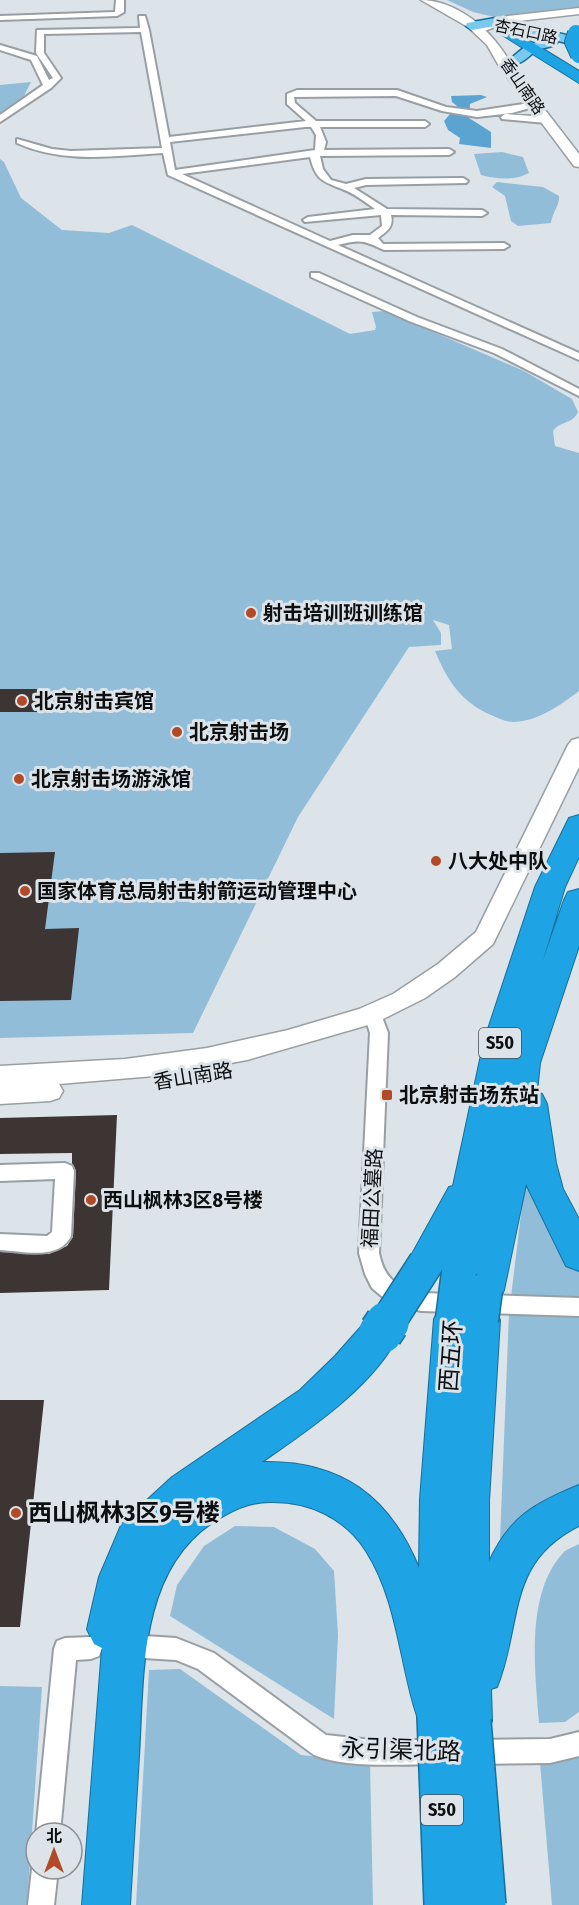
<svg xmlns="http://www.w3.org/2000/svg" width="579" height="1905" font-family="'Fira Sans Condensed','Noto Sans SC',sans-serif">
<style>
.green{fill:#91bdd9}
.water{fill:#5ba4d1}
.building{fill:#3c3533}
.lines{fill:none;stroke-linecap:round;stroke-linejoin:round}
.minor-casing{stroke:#989fa4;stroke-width:4}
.tertiary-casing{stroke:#989fa4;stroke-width:3}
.secondary-casing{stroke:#989fa4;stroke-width:3}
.primary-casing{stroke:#186f9a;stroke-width:3}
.motorway-casing{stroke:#186f9a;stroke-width:2}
.minor{fill:#fff;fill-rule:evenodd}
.tertiary{fill:#fff;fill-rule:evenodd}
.secondary{fill:#fff;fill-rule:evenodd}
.primary{fill:#78c8ef;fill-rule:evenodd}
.motorway{fill:#1ea3e4;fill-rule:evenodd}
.motorway-bridge-far2-casing{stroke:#186f9a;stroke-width:18;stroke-linecap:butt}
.motorway-bridge-far1-casing{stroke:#186f9a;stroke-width:37;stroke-linecap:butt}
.motorway-bridge-casing{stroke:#186f9a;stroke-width:46;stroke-linecap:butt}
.motorway-bridge-far2{stroke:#1ea3e4;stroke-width:16}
.motorway-bridge-far1{stroke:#1ea3e4;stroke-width:34}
.motorway-bridge{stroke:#1ea3e4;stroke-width:43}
.poi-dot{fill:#b24a27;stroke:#dde4e9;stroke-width:2}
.labels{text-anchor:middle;stroke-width:6;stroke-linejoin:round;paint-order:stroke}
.far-street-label{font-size:16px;fill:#0d0f11;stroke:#dde4e9}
.shield{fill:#dde4e9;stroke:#4b4f52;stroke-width:1.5}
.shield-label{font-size:18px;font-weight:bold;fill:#0d0f11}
.poi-label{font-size:20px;font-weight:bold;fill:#0d0f11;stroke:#dde4e9;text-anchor:start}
.street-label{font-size:20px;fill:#0d0f11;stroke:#dde4e9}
.near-street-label{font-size:24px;fill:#0d0f11;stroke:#dde4e9}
.near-poi-label{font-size:24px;font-weight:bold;fill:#0d0f11;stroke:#dde4e9;text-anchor:start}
</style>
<rect width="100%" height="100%" fill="#dde4e9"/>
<path class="green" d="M447 0H579V7L494 17 473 12Z
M31 82 24 96 0 113V85Z
M502 152 523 157 529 173C514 181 496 179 481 175L474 154Z
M0 159 4 162 21 198 62 230 109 233 132 225 350 334 375 330 376 327 372 312 385 311 524 371 572 399 578 412C573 424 560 421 553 431L555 446 579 453V691C561 705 536 722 513 722 505 722 498 718 491 715 461 702 447 680 435 651L452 649 449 625 433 620 441 633V645L409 647 298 817 193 1033 0 1038Z
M497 182 543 187 559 196C560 205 552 213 551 223L518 226 511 221 505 196 492 187Z
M527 1164 579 1270V1297H511Z
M509 1313 579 1316V1491L536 1511 500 1540Z
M235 1526 274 1527 315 1549 334 1571 338 1635 334 1719 170 1616 177 1585 204 1546Z
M579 1544V1712L565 1722 539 1723C535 1672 525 1594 563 1553 566 1549 574 1547 579 1544Z
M180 1669 301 1755 370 1762 373 1905H136L149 1670Z
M0 1686 42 1687 27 1905H0Z
M579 1754V1905H552L540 1763 573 1758Z"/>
<path class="water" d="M481 95 487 97 470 104 469 118 491 132V148L459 144 460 138 448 130 444 121 457 106 452 102 451 96Z"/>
<path class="building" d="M0 689H46L42 712H0Z
M55 852 45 929 79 928 71 1000 0 1001V853Z
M117 1115 109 1290 0 1293V1252L49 1254 67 1246 73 1237 76 1171 72 1163V1153L0 1154V1118Z
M0 1400H44L20 1627H0Z"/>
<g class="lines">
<defs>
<path id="minor" d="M116 0H124V12L117 16 0 20V16L115 12Z
M139 16H145L149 30 169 137 306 121 287 104V94L297 90H397L446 107 477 111 537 102V106L512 113 477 117 442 111 396 96 294 97 295 103 316 121H425L429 124 425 127H320L326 142 324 150 449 149 454 152 449 155 320 156 323 169 331 180 346 184 366 179 463 178 468 181 466 183 366 185 354 188 387 209 482 210 487 213 482 216 391 215C394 227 387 231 378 238L383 244 504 243 509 246 504 249 384 250C364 241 363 239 338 245L579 353V360L168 175 163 153C114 156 63 164 17 143V139L52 149 71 151 162 148 141 32 44 34V53L61 78 51 88 0 122V115L43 85 31 60 0 50V45L37 56 49 80 53 78 36 53 37 30 140 28ZM305 127H311L316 135 315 150 175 170 170 142ZM310 157C316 180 322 181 342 189 354 193 365 202 375 209L308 217 303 220 305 222 381 215 382 226 370 235H353L330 241 182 174Z
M505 114 546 117 550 120 546 123 502 119 501 117Z
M311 273H319L417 317 502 349 579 389V396L494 353 409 321 311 277Z
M373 1007 379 1009 388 1033 379 1253C384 1278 396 1287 421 1293L579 1298V1316L421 1311 410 1308 385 1299 372 1288 365 1274 359 1253 370 1033 364 1014 367 1009Z
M65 1163 72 1166 74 1171 71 1236C59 1261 22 1251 0 1250V1234L47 1236 52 1232 55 1179 0 1181V1165Z
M144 1636 176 1638 214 1653 326 1735 372 1740H441L449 1744 453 1752 449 1760 441 1764C405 1764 346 1769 314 1755L198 1669 176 1660 144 1658 136 1655 133 1647 136 1639Z
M91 1637 99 1640 102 1648 99 1656 91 1659 76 1660 60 1833 36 1834 54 1649 57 1641 65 1638Z
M579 1732V1756L550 1763 473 1764 465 1760 461 1752 465 1744 473 1740 550 1739Z
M36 1861V1869H58L54 1905H28L32 1869Z"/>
<path id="tertiary" d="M579 8V14L510 22 484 31 479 28 508 16Z"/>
<path id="secondary" d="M421 0C449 0 479 20 496 42 506 54 513 68 522 80 541 105 560 129 579 154V167L574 166 499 66 487 45 468 27Z
M579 738V767L493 944 455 977 425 998 375 1023 247 1060 166 1075 59 1084 63 1091 59 1098 50 1101 0 1104V1066L125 1059 207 1048 288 1030 359 1009 393 994 438 964 476 932 568 745 572 740Z"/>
<path id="primary" d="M495 18 579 38V46L495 26 472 30 466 26 467 23Z
M550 39 555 40 557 43C551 48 545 47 538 50 530 54 525 62 516 64L509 60 527 45Z"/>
<path id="motorway" d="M504 25 579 71V83L499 33 496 30 499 27Z
M579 815V857L565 887 543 960 564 900 568 892 579 889V946L540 1063 537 1092 542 1094 547 1104 556 1163 563 1189 579 1219V1271L566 1266 526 1184 504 1290 498 1302 488 1306 494 1308 500 1320 489 1501V1562C509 1517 535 1503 579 1485V1526C505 1563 523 1623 497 1687L491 1689 492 1721 485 1737 469 1744 453 1737 452 1733 439 1739 423 1732C399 1674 401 1606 366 1551 345 1518 309 1501 270 1502 247 1502 231 1511 212 1523 138 1573 144 1677 139 1756 136 1806 133 1855 130 1905H82L102 1648 94 1644 87 1629 99 1577 122 1523 172 1477 300 1390 335 1356 367 1320 381 1315 395 1320 400 1332C376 1385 308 1430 262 1462 341 1460 390 1497 419 1568L420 1499 434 1319 440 1307 453 1302 467 1309 478 1304 472 1302 466 1290 467 1285 459 1288 446 1284 440 1272 426 1279 413 1274 407 1263 449 1187 453 1186 484 1041 535 887 569 818Z"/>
</defs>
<use href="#minor" class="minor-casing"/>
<use href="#tertiary" class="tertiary-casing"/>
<use href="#secondary" class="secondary-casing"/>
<use href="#primary" class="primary-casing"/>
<use href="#motorway" class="motorway-casing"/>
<use href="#minor" class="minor"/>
<use href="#tertiary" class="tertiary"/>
<use href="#secondary" class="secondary"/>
<use href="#primary" class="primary"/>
<use href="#motorway" class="motorway"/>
<defs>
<path id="motorway-bridge-far2" d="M576 33 573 42 579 55"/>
<path id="motorway-bridge-far1" d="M453 1319 459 1272
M481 1320 485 1290
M386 1325 426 1263"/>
<path id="motorway-bridge" d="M381 1332 387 1323
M439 1716 446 1905
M469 1721 484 1905"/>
</defs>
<use href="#motorway-bridge-far2" class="motorway-bridge-far2-casing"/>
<use href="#motorway-bridge-far1" class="motorway-bridge-far1-casing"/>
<use href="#motorway-bridge" class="motorway-bridge-casing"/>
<use href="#motorway-bridge-far2" class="motorway-bridge-far2"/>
<use href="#motorway-bridge-far1" class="motorway-bridge-far1"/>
<use href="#motorway-bridge" class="motorway-bridge"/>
</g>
<g class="poi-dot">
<circle cx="251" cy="613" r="6"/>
<circle cx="22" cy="701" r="6"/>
<circle cx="177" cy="732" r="6"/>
<circle cx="19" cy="779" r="6"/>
<circle cx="436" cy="861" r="6"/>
<circle cx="25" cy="891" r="6"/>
<rect x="381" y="1089" width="12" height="12" rx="3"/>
<circle cx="91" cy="1200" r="6"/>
<circle cx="16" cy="1513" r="6"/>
</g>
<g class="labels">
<g class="far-street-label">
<text transform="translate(526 31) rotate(12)" y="6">杏石口路</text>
<text transform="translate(523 86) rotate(55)" y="6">香山南路</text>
</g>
<g class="shield">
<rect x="479" y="1028" width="42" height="30" rx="4.5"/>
<rect x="421" y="1795" width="42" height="30" rx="4.5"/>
</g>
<g class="shield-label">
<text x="500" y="1049">S50</text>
<text x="442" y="1816">S50</text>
</g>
<g class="poi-label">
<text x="263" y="620">射击培训班训练馆</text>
<text x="34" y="708">北京射击宾馆</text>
<text x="189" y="739">北京射击场</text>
<text x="31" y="786">北京射击场游泳馆</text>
<text x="448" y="868">八大处中队</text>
<text x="37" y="898">国家体育总局射击射箭运动管理中心</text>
<text x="399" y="1102">北京射击场东站</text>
<text x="103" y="1207">西山枫林3区8号楼</text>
</g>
<g class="street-label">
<text transform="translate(193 1076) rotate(-9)" y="7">香山南路</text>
<text transform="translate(372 1198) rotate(-87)" y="7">福田公墓路</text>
</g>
<g class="near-street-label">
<text transform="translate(451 1356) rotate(-86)" y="8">西五环</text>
<text transform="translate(401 1750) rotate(2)" y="8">永引渠北路</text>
</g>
<g class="near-poi-label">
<text x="28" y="1521">西山枫林3区9号楼</text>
</g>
</g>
<g transform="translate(54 1851)"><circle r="28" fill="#dde4e9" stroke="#8a8f93" stroke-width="1.5"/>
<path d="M0-4.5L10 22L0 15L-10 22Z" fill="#b24a27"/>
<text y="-9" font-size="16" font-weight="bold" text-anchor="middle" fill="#0d0f11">北</text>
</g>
</svg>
